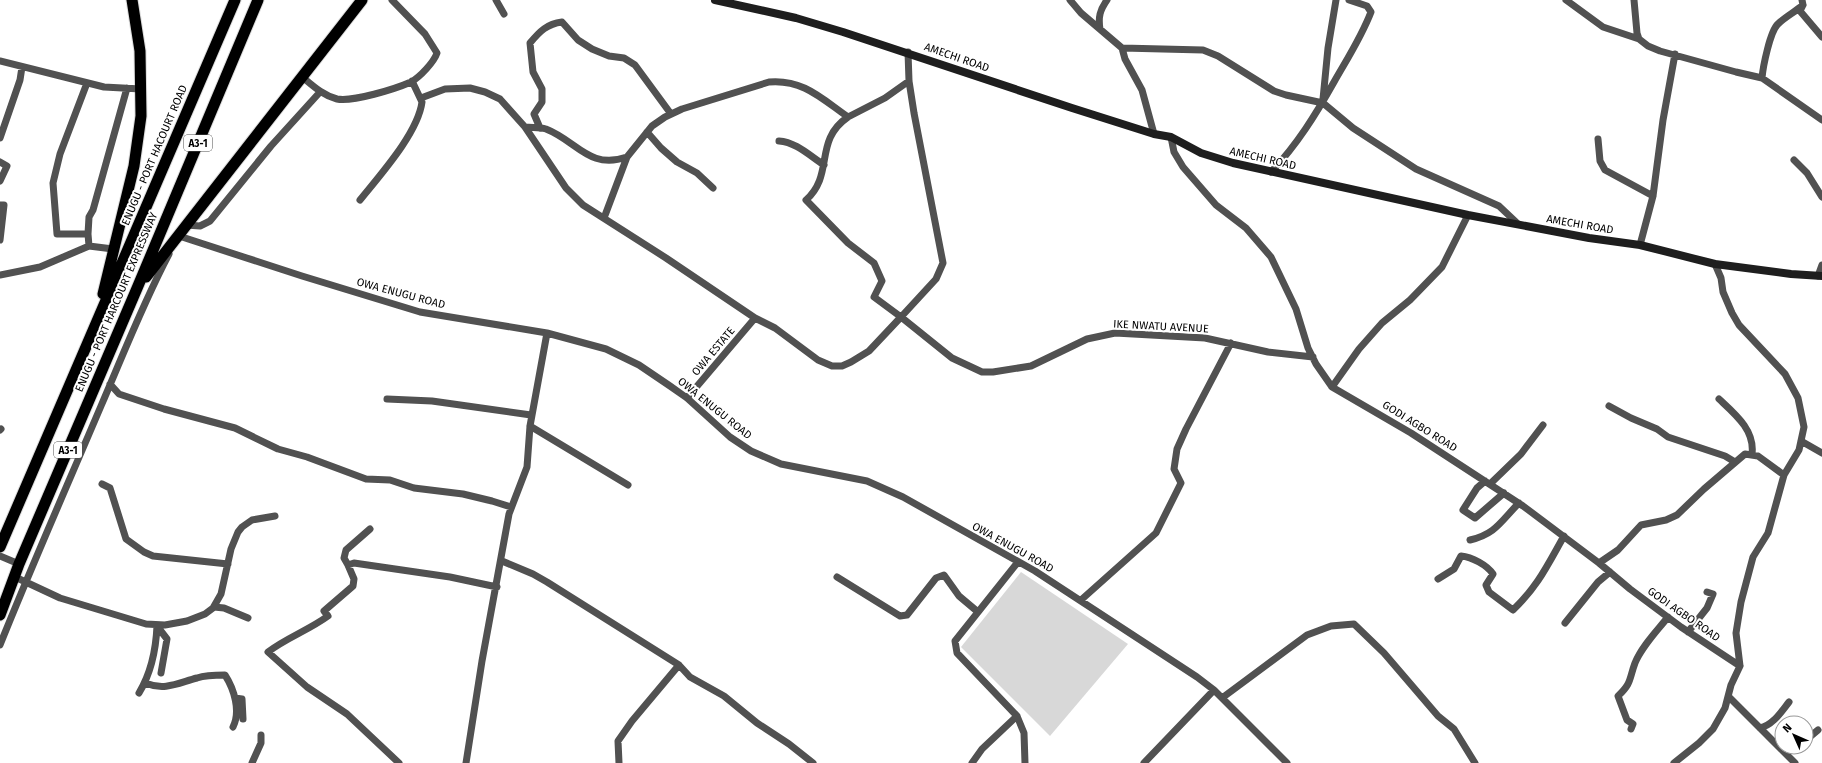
<svg xmlns="http://www.w3.org/2000/svg" width="1822" height="763" font-family="'Fira Sans',sans-serif">
<style>
.grass{fill:#d8d8d8}
.lines{fill:none;stroke-linecap:round;stroke-linejoin:round}
.trunk-casing{stroke:#dbdbdb;stroke-width:13}
.minor{stroke:#515151;stroke-width:7}
.secondary{stroke:#1e1e1e;stroke-width:8}
.trunk{stroke:#000;stroke-width:11}
.labels{text-anchor:middle;stroke-width:4;stroke-linejoin:round;paint-order:stroke}
.shield{fill:#fff;stroke:#4c4c4c;stroke-width:1}
.shield-label{font-size:10px;font-weight:bold;fill:#000}
.street-label{font-size:11px;fill:#000;stroke:#fff}
</style>
<rect width="100%" height="100%" fill="#fff"/>
<path class="grass" d="M1021 572 1128 644 1050 736 961 647Z"/>
<g class="lines">
<defs>
<path id="trunk" d="M146 277 362 0
M103 294 134 166 141 116 140 51 132 0
M0 547 235 0
M0 615 19 564 138 286 258 0"/>
</defs>
<use href="#trunk" class="trunk-casing"/>
<path class="minor" d="M496 0 504 14
M1070 0 1081 13 1122 48 1125 59 1142 90 1154 134
M1566 0 1603 27 1639 39 1648 46 1660 51 1736 72 1762 78 1822 120
M1634 0 1637 33 1639 39
M1802 0 1803 5 1800 11 1822 37
M1100 29C1098 17 1100 10 1107 0
M1122 48 1203 50 1218 56 1274 91 1286 95 1323 103 1353 128 1416 169 1499 206 1517 223
M908 52 909 81 914 113 943 263 936 279 901 317 952 358 982 372H993L1031 366 1087 339 1115 333 1205 338 1268 352 1313 357
M0 61 104 87 141 89
M301 76C312 85 322 95 337 99 353 102 395 89 411 82 420 77 434 62 437 53L425 34 392 0
M1762 78C1763 67 1770 31 1778 24 1785 17 1795 12 1803 5
M87 83 60 154 53 183 57 234H88L89 246
M421 98 445 89 470 88 485 92 500 99 525 127C532 128 539 127 546 129 577 141 589 170 627 157
M1323 99 1328 48 1336 0
M525 127 566 188 583 205 666 258 755 318 775 328 818 360 832 366H842L851 362 869 351 901 317 874 297 882 281 874 263 848 243 806 200C835 174 813 141 848 117
M540 128 534 114 542 102V89L533 72 530 43C540 31 547 24 562 22L578 40 592 49 609 56 624 58 635 65 671 114
M647 132 661 148 677 162 697 173 713 188
M1171 137 1174 152 1183 167 1216 205 1246 228 1271 257 1296 309 1308 348 1316 364 1332 387 1411 433 1523 506 1599 563 1630 589 1681 627 1740 666
M0 138 20 80 22 67
M1598 139 1600 161 1605 170 1653 196
M779 141C796 142 810 156 824 165
M1794 160 1807 173 1822 197
M0 162 7 166 0 181
M1271 172C1297 145 1316 114 1334 82 1347 59 1361 38 1371 12L1367 6 1349 0
M360 200C380 175 418 133 422 102L412 81
M0 205H4L0 240
M604 218 627 157 652 126 665 117 682 109 769 82C803 79 822 99 848 117L885 98 909 81
M186 225 200 226 210 221 271 146 320 92
M88 234 89 217 93 210 127 88
M178 238 179 236 302 276 420 312 547 333 606 349 639 365 670 386 687 398 730 437 751 451 781 464 867 481 903 497 1035 571 1197 677 1214 690 1287 763
M1640 245 1653 196 1663 120 1675 54
M0 275 40 267 89 246 113 249
M1818 276 1822 265
M110 384 119 394 164 409 235 428 278 449 307 457 366 479 390 480 414 488 463 494 492 501 511 507
M1332 387 1359 349 1382 323 1410 300 1442 267 1468 215
M687 398 755 318
M387 399 432 401 531 415
M1719 399C1735 414 1755 430 1752 454
M1609 406 1631 418 1657 429 1668 437 1725 456 1735 462
M530 426 628 485
M0 430 1 429
M1801 441 1822 453
M1485 481 1477 488 1463 510 1475 518 1504 493
M102 484 110 488 126 539 144 552 153 556 228 564
M1490 484 1521 454 1543 425
M1470 540C1496 534 1501 521 1519 503
M0 556 19 564
M502 561 533 574 547 582 679 665 690 677 724 696 757 723 789 744 813 763
M1018 562 955 641 957 653 1017 716 1024 733 1025 763
M1599 563 1618 550 1641 525 1666 520 1677 515 1704 489 1745 454 1758 456 1784 475
M348 565 344 558 346 550 370 529
M15 577 60 598 146 624 165 625 187 621 205 614 213 608 221 594 231 549 238 532 242 527 252 520 275 516
M837 577 900 616 907 615 936 578 944 575 959 596 978 612
M1438 579 1454 569 1461 556C1472 557 1487 565 1493 574L1486 585 1489 592 1513 610C1538 586 1547 566 1564 536
M1081 600 1156 533 1181 483 1174 469 1177 449 1186 429 1231 343
M214 607 224 608 248 618
M1565 623 1598 582 1610 572
M157 626 167 639 161 673
M1688 632 1707 608 1713 594 1707 592
M0 645C32 565 67 486 101 406 123 355 143 303 169 254
M145 683C165 691 178 683 197 678 206 675 216 675 225 675 234 689 241 711 233 727
M139 693C151 673 156 649 157 626
M1729 697 1795 763
M235 698 242 699 243 719
M1222 698 1307 635 1331 626 1354 624 1384 653 1438 716 1454 729 1475 763
M1760 728C1773 725 1781 712 1789 702
M1631 729 1633 724 1627 720 1618 696C1632 683 1629 679 1635 663 1642 646 1657 631 1668 617
M1806 740 1818 730
M1782 750 1792 747
M252 763 261 743V735
M399 763 347 714 307 687 268 652C286 638 309 630 328 616L324 611 353 586 354 579 348 565 354 563 450 577 497 587
M466 763 482 661 509 514 527 467 530 426 547 333
M619 763 618 741 632 721 679 665
M972 763 982 749 1017 716
M1144 763 1214 690
M1674 763 1699 743 1713 729 1725 708 1731 685 1740 666 1736 633 1741 602 1753 557 1768 533 1784 475 1799 450 1804 427 1798 398 1785 374 1739 325 1732 313 1723 292 1721 278 1715 264"/>
<path class="secondary" d="M715 0 796 18 843 32 1072 108 1154 134 1171 137 1201 153 1233 163 1468 215 1589 238 1640 245 1715 264 1791 274 1822 276"/>
<use href="#trunk" class="trunk"/>
</g>
<g class="labels">
<g class="shield">
<rect x="184" y="135" width="28" height="16" rx="3"/>
<rect x="54" y="442" width="28" height="16" rx="3"/>
</g>
<g class="shield-label">
<text x="198" y="147">A3-1</text>
<text x="68" y="454">A3-1</text>
</g>
<g class="street-label">
<text transform="translate(957 57) rotate(19)" y="4">AMECHI ROAD</text>
<text transform="translate(154 155) rotate(-67)" y="4">ENUGU - PORT HACOURT ROAD</text>
<text transform="translate(1263 158) rotate(13)" y="4">AMECHI ROAD</text>
<text transform="translate(1580 224) rotate(10)" y="4">AMECHI ROAD</text>
<text transform="translate(401 293) rotate(15)" y="4">OWA ENUGU ROAD</text>
<text transform="translate(116 302) rotate(-67)" y="4">ENUGU - PORT HARCOURT EXPRESSWAY</text>
<text transform="translate(1161 326) rotate(3)" y="4">IKE NWATU AVENUE</text>
<text transform="translate(713 351) rotate(-50)" y="4">OWA ESTATE</text>
<text transform="translate(715 408) rotate(39)" y="4">OWA ENUGU ROAD</text>
<text transform="translate(1420 426) rotate(32)" y="4">GODI AGBO ROAD</text>
<text transform="translate(1013 547) rotate(29)" y="4">OWA ENUGU ROAD</text>
<text transform="translate(1684 614) rotate(35)" y="4">GODI AGBO ROAD</text>
</g>
</g>
<g transform="translate(1794 735) rotate(315)"><circle r="19" fill="#ffffff" stroke="#999999"/>
<path d="M0-3L7 15L0 10L-7 15Z" fill="#000000"/>
<text y="-6" font-size="11" font-weight="bold" text-anchor="middle" fill="#000000">N</text>
</g>
</svg>
